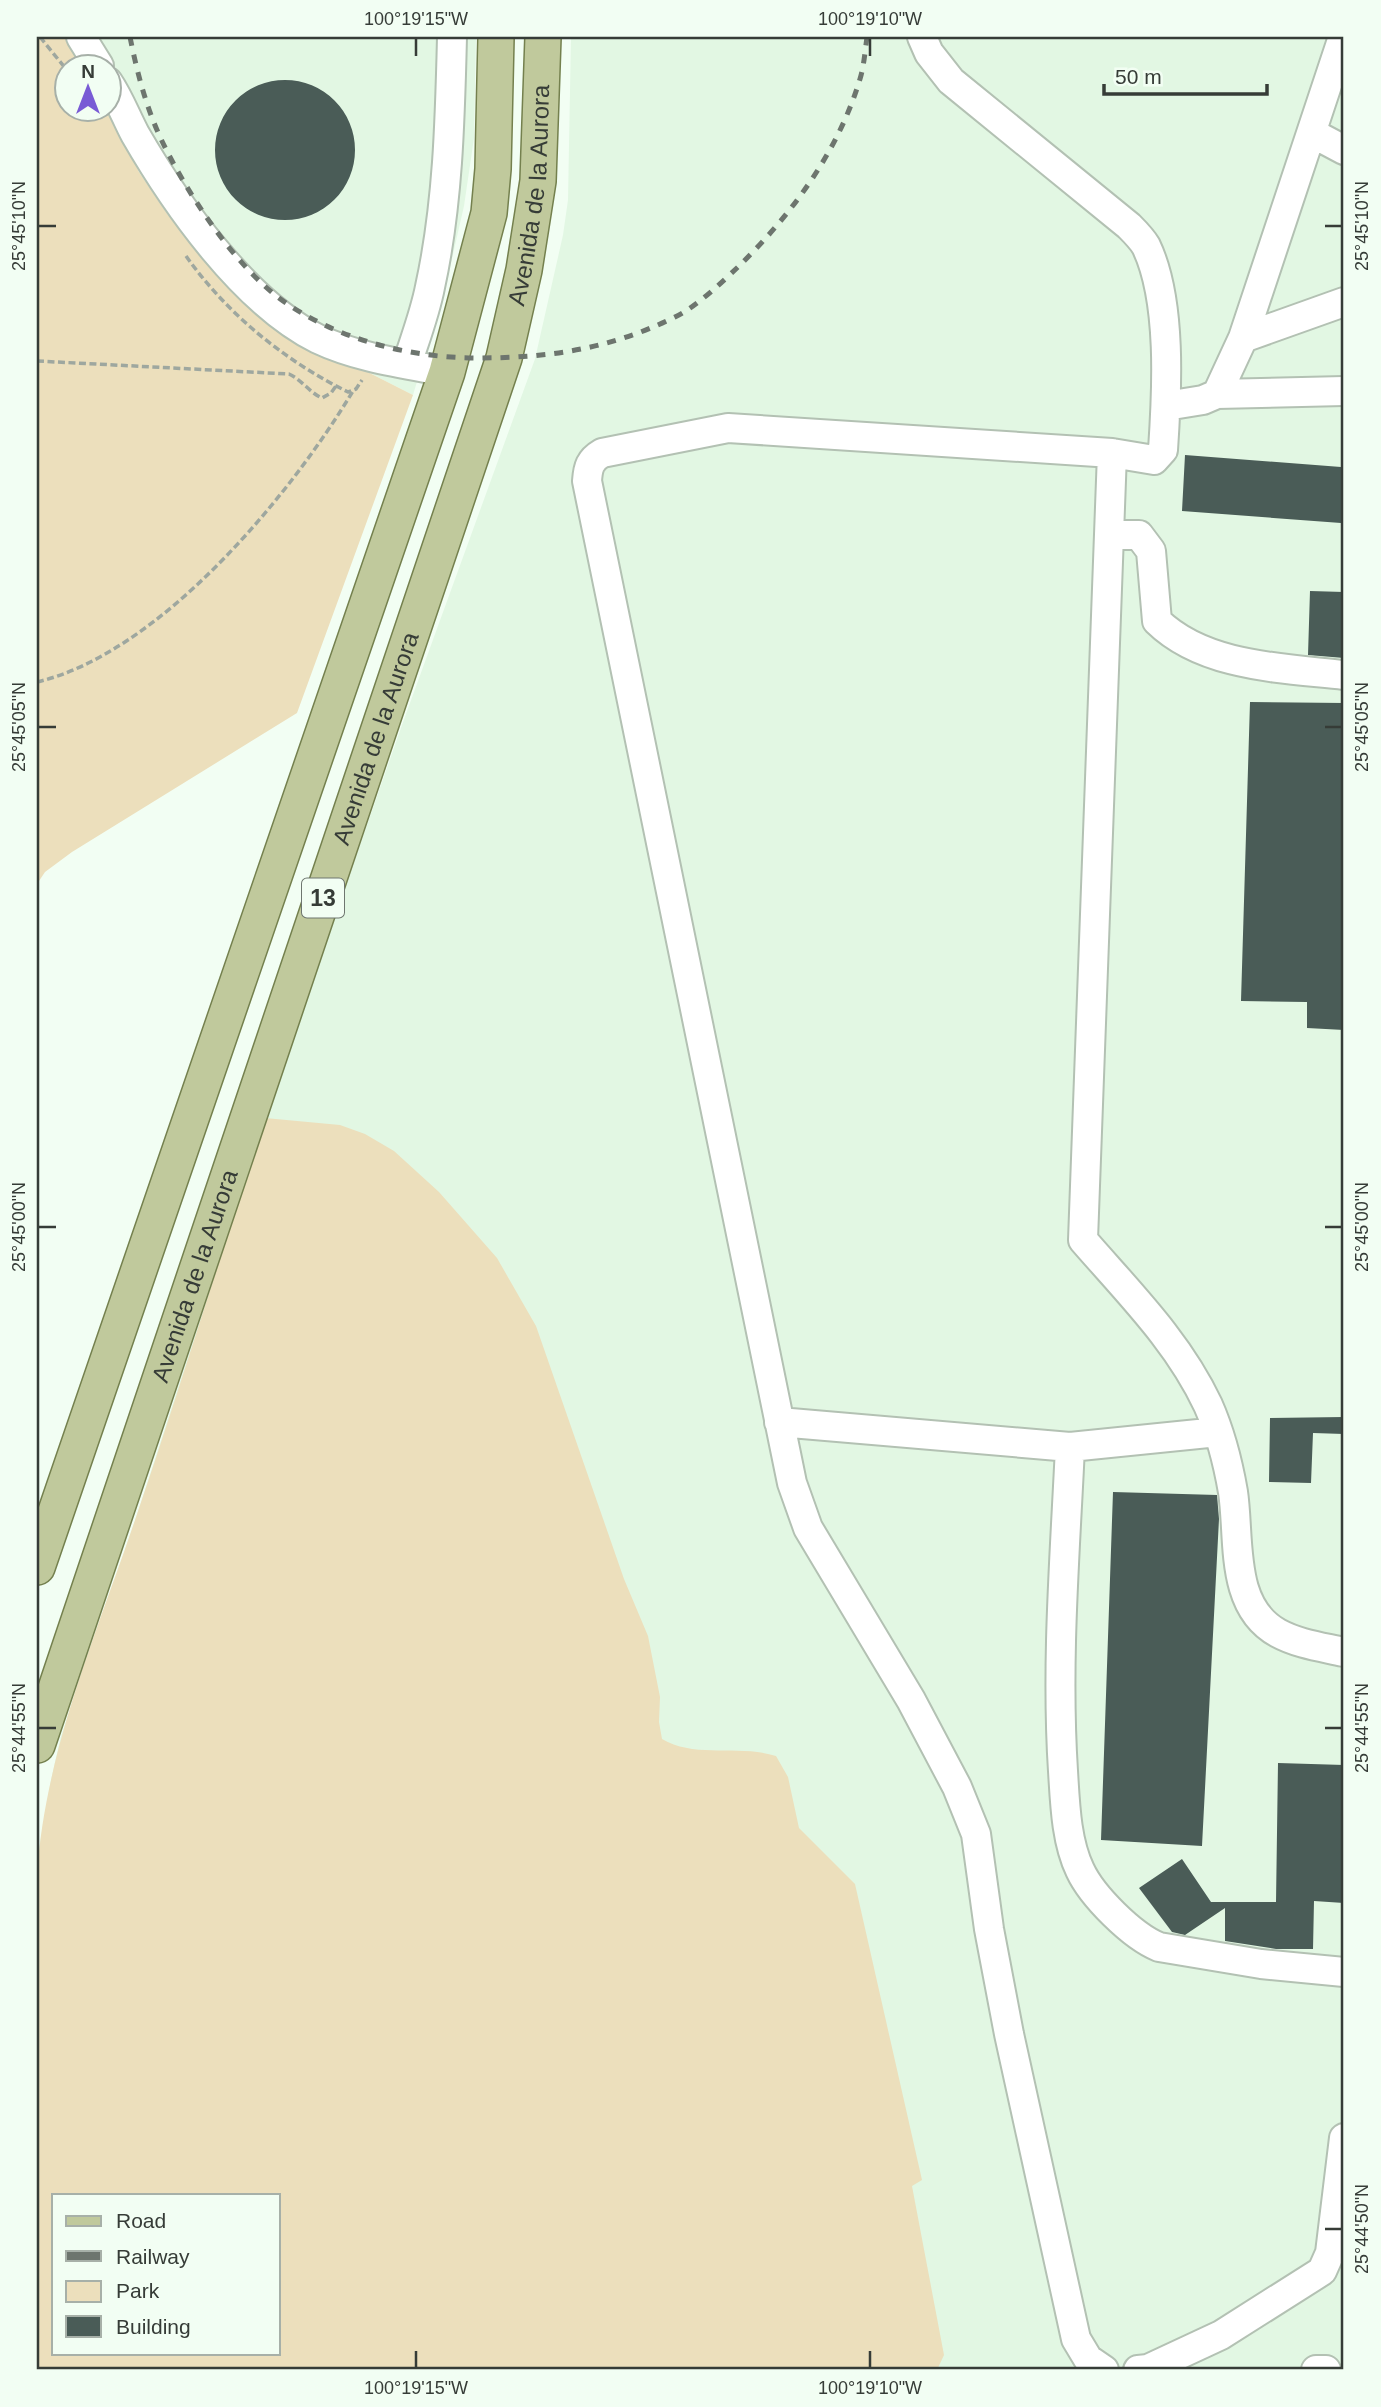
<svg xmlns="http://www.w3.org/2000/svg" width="1381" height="2407" font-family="Helvetica,sans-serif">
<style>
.built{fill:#e2f7e3;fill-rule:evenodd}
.green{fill:#ecdfbc;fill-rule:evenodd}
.building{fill:#4a5c57}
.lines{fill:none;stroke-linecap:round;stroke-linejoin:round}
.minor-casing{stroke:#b3c1b3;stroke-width:32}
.major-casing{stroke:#74804e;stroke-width:38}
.path{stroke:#9ea79f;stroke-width:3.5;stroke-dasharray:7 3.5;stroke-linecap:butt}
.minor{stroke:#fff;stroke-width:28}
.major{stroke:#c0c99c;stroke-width:35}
.rail{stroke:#6d756e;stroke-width:5;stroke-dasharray:9 9;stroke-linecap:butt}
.ticks{fill:none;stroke:#363c37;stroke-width:2.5}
.labels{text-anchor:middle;stroke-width:7;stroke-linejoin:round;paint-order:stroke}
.shield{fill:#f2fef3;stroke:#6e766f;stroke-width:2}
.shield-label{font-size:23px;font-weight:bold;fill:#363c37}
.street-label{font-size:24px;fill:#363c37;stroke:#f2fef3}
.neatline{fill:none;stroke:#363c37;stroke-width:2.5}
.ticks-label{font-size:18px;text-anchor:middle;fill:#363c37}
</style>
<rect width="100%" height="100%" fill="#f2fef3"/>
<path class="built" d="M67 37H476L474 138 464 206 446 285 413 395 338 357 208 262 168 215 139 172 83 53Z
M571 37H1344V2370H37V1875L39 1849 51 1780 61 1736 135 1521 273 1093 402 725 535 359 563 235 568 200ZM54 2195H278V2353H54Z"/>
<path class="green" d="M37 37H67L83 53 89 66H66V108L108 109 139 172 168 215 208 262 338 357 413 395 297 713 72 852 45 872 37 884Z
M265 1118 340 1125 365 1134 394 1151 439 1192 497 1258 536 1326 624 1579 648 1636 660 1697 659 1722 662 1739C696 1759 739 1744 776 1756L788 1777 799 1828 855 1884 922 2180 912 2186 944 2355 937 2370H37V1875C45 1752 95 1638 134 1523 180 1389 221 1253 265 1118ZM54 2195H278V2353H54Z"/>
<path class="building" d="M215 150a70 70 0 1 1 140 0a70 70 0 1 1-140 0Z
M1185 455 1341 467V523L1182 511Z
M1310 591 1344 592V658L1308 655Z
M1250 702 1344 703V1030L1307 1028V1002L1241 1001Z
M1344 1417V1434L1313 1433 1311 1483 1269 1482 1270 1418Z
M1113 1492 1217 1495 1219 1519 1202 1846 1101 1840Z
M1278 1763 1344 1765V1903L1314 1901 1313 1949H1276L1225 1941V1908L1185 1935 1172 1932 1139 1888 1182 1859 1211 1902H1276Z"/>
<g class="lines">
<defs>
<path id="minor" d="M81 37 99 66
M922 37 929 53 951 81 1129 226C1135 232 1142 239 1146 246 1172 300 1167 391 1163 450L1154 460 1112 453 728 428 602 453C590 460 588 467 587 481L792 1483 808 1528 911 1700 957 1787 976 1834 989 1929 1009 2034 1076 2339 1088 2359 1104 2370
M108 82C119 98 126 117 135 134 176 205 244 302 318 339 358 358 405 364 447 372
M1312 133 1344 150
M1243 338 1344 302
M407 364C415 339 425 313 430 287 448 205 450 120 452 37
M1217 394 1344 391
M1166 406 1203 400 1217 394 1243 338 1343 37
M1112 453 1083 1240C1128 1292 1178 1341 1208 1405 1220 1432 1228 1463 1233 1492 1240 1538 1229 1606 1278 1633 1298 1644 1322 1647 1344 1652
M1110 535H1139L1151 551 1157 621C1204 667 1282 668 1344 675
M779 1422 1070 1447C1065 1554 1056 1663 1063 1771 1065 1803 1066 1841 1080 1870 1092 1896 1132 1936 1159 1947L1261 1964 1344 1972
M1070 1447 1218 1432
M1138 2370 1148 2369 1221 2335 1322 2271 1330 2253 1344 2138
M1316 2370H1326"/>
<g id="major">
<path d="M37 1567 447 372 489 213 493 169 496 37"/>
<path id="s1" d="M37 1745 504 358 524 270 538 181 543 37"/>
</g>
</defs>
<use href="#minor" class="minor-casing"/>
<use href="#major" class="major-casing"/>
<path class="path" d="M40 37 66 69
M186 256C227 314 285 361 348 392L356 389 362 380
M37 361 289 374C302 380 310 393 322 398L331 393 336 386
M37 682C160 653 290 496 353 391"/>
<use href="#minor" class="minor"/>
<use href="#major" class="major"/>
<path class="rail" d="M130 37C137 72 146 107 161 139 186 192 233 263 279 298 334 339 410 358 477 358 549 358 610 349 675 317 696 307 721 283 738 267 792 214 838 152 860 79 864 66 865 51 867 37"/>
</g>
<path class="ticks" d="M416 38V56M870 38V56M38 226H56M1325 226H1342M38 727H56M1325 727H1342M38 1227H56M1325 1227H1342M38 1728H56M1325 1728H1342M1325 2229H1342M416 2351V2368M870 2351V2368"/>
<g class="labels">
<rect class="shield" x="302" y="878.5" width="42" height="39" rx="5"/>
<g class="shield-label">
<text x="323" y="906">13</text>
</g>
<g class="street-label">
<text dy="8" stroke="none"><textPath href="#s1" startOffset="1629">Avenida de la Aurora</textPath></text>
<text dy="8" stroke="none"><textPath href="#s1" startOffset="1062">Avenida de la Aurora</textPath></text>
<text dy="8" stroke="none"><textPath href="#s1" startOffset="495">Avenida de la Aurora</textPath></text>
</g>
</g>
<rect width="1381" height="2407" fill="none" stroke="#f2fef3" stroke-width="77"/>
<rect x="52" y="2194" width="228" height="161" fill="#f2fef3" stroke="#a7b0a8" stroke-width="2"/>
<rect x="66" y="2216" width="35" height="10" fill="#c0c99c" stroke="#a7b0a8" stroke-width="2"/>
<text x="116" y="2228" font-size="21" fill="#363c37">Road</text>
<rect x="66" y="2251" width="35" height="10" fill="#6d756e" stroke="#a7b0a8" stroke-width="2"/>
<text x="116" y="2264" font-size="21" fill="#363c37">Railway</text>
<rect x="66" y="2281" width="35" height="21" fill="#ecdfbc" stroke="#a7b0a8" stroke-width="2"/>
<text x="116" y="2298" font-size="21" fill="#363c37">Park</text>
<rect x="66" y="2316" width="35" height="21" fill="#4a5c57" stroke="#a7b0a8" stroke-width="2"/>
<text x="116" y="2334" font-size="21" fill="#363c37">Building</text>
<g transform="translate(88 88)"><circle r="33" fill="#f2fef3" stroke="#a7b0a8" stroke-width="2"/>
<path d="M0-5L12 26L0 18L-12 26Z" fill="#795bd5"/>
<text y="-10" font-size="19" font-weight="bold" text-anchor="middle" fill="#363c37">N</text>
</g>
<path d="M1104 84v10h163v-10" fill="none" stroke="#363c37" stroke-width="3.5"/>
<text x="1115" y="84" font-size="21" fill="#363c37" stroke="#f2fef3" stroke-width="5" paint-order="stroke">50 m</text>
<rect x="38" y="38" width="1304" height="2330" class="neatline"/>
<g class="ticks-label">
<text x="416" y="25">100°19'15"W</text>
<text x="870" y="25">100°19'10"W</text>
<text transform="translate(19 226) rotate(-90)" y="6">25°45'10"N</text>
<text transform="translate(1362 226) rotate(-90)" y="6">25°45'10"N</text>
<text transform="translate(19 727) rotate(-90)" y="6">25°45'05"N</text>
<text transform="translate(1362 727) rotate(-90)" y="6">25°45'05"N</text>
<text transform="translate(19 1227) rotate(-90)" y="6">25°45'00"N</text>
<text transform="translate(1362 1227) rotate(-90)" y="6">25°45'00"N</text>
<text transform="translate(19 1728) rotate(-90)" y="6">25°44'55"N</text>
<text transform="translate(1362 1728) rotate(-90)" y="6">25°44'55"N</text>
<text transform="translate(1362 2229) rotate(-90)" y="6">25°44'50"N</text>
<text x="416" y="2394">100°19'15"W</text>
<text x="870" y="2394">100°19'10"W</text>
</g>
</svg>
